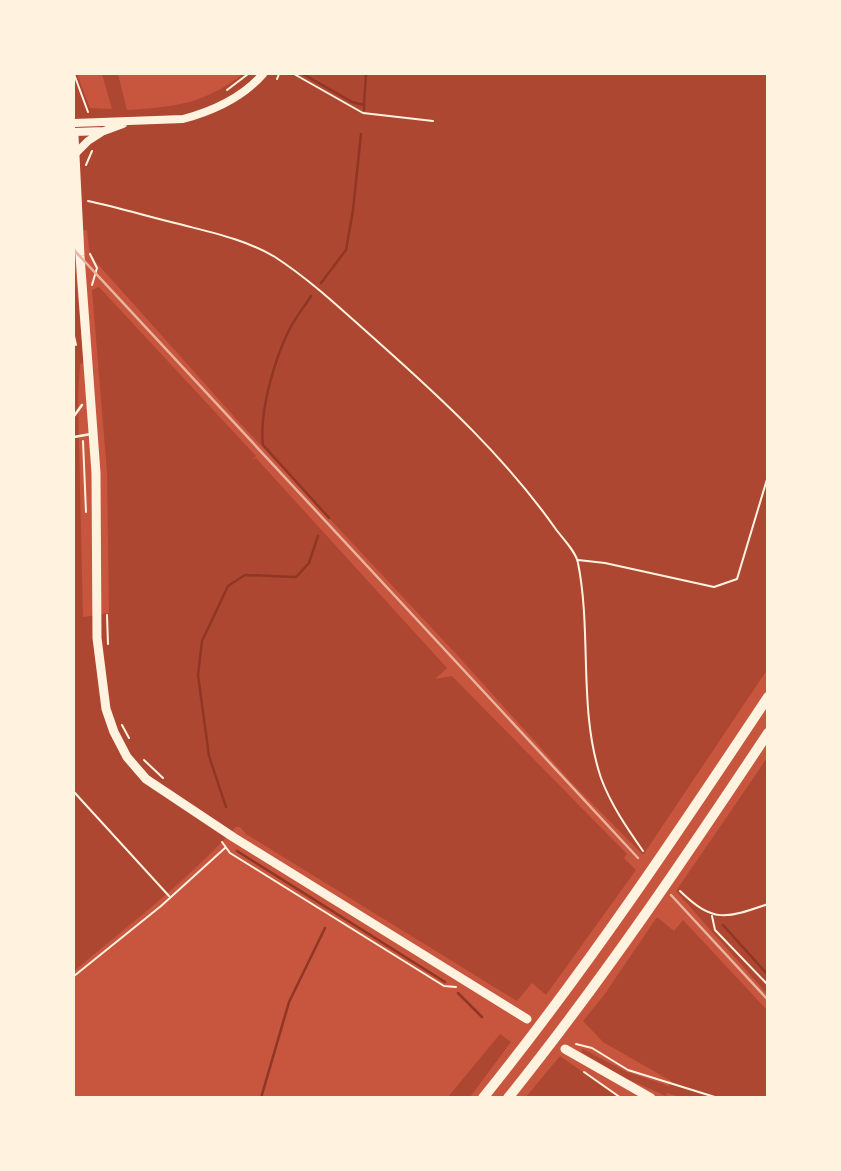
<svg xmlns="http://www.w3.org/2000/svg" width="841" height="1171" font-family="Manrope,sans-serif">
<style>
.green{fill:#ae4732}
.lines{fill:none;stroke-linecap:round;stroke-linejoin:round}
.stream{stroke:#8f3625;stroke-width:2.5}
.path{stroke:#fff3e0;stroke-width:2}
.service{stroke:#fff3e0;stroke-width:2.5}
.tertiary{stroke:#fff3e0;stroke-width:8}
.secondary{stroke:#fff3e0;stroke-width:9}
.motorway{stroke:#fff3e0;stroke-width:10}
.rail{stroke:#e9b49f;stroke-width:2.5}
</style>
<rect width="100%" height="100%" fill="#c8553d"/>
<path class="green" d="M74 74H77L90 108 112 109 102 74H118L127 110C175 107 204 104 243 74H767V670L643 855 574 785 458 656 239 422 95 261 89 249 87 230 74 231Z
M74 259 84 363 80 364 78 397 83 617 109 613 107 472 92 290 99 287 256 456 252 460 256 458 447 668 435 679 452 676 627 854 624 858 636 870 546 995 532 983 517 1001 246 834 240 827H236C187 881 129 925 74 971Z
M767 758V994L676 891Z
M657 917 674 931 683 920 767 1010V1097H680L667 1093 666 1096 623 1077 581 1052 583 1049 627 1072 669 1086 671 1081 603 1042 583 1021 604 995Z
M500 1034 511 1042 470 1097H448Z
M560 1056 618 1097 525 1098Z"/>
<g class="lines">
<path class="stream" d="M303 74 352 102 364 105V110
M364 105 366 74
M321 283 346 250 353 210 361 134
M311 296C304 307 296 317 290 328 275 358 259 411 263 445L329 518
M226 807 209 756 198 675 202 641 228 586 245 575 296 577 309 563 318 536
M237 851 445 982
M723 925 768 975
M458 993 482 1017
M261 1098 289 1002 325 928"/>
<path class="path" d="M74 74 88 112
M294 74 363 113 433 121
M277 79 279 74
M227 90 248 74
M86 165 92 151
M88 201C117 207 146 216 175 223 209 232 245 239 275 257 312 281 344 312 377 341 442 399 505 457 555 528 562 538 576 551 578 563 592 633 578 710 601 778 611 805 627 828 643 851
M90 254 97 268 92 285
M74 336 76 345
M83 441 86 512
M578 560 605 563 714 587 737 579 768 476
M107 615 108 644
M122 725 129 738
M144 760 163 778
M74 792 169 896
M222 842 230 853 444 986 456 987
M680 891C713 923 725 919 768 904
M712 916 715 930 768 985
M74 976 161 906 225 848
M576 1044 592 1048 628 1070 718 1098
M584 1072 621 1098"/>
<path class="service" d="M74 416 82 405
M74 437 91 434"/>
<path class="tertiary" d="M74 123 183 119C213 111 242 98 263 74
M74 132 104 131 123 124
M74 155 88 141 102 132"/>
<path class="secondary" d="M74 136 80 256 96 473 97 638 106 709 114 732 127 757 146 779 233 837 527 1019
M565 1049 651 1098"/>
<path class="motorway" d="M483 1098C586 970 677 834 768 697
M508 1098C602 981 685 858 768 733"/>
<path class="rail" d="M74 250 638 858
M671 895 768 1000"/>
</g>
<rect width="841" height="1171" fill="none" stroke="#fff3e0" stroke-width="150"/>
</svg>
